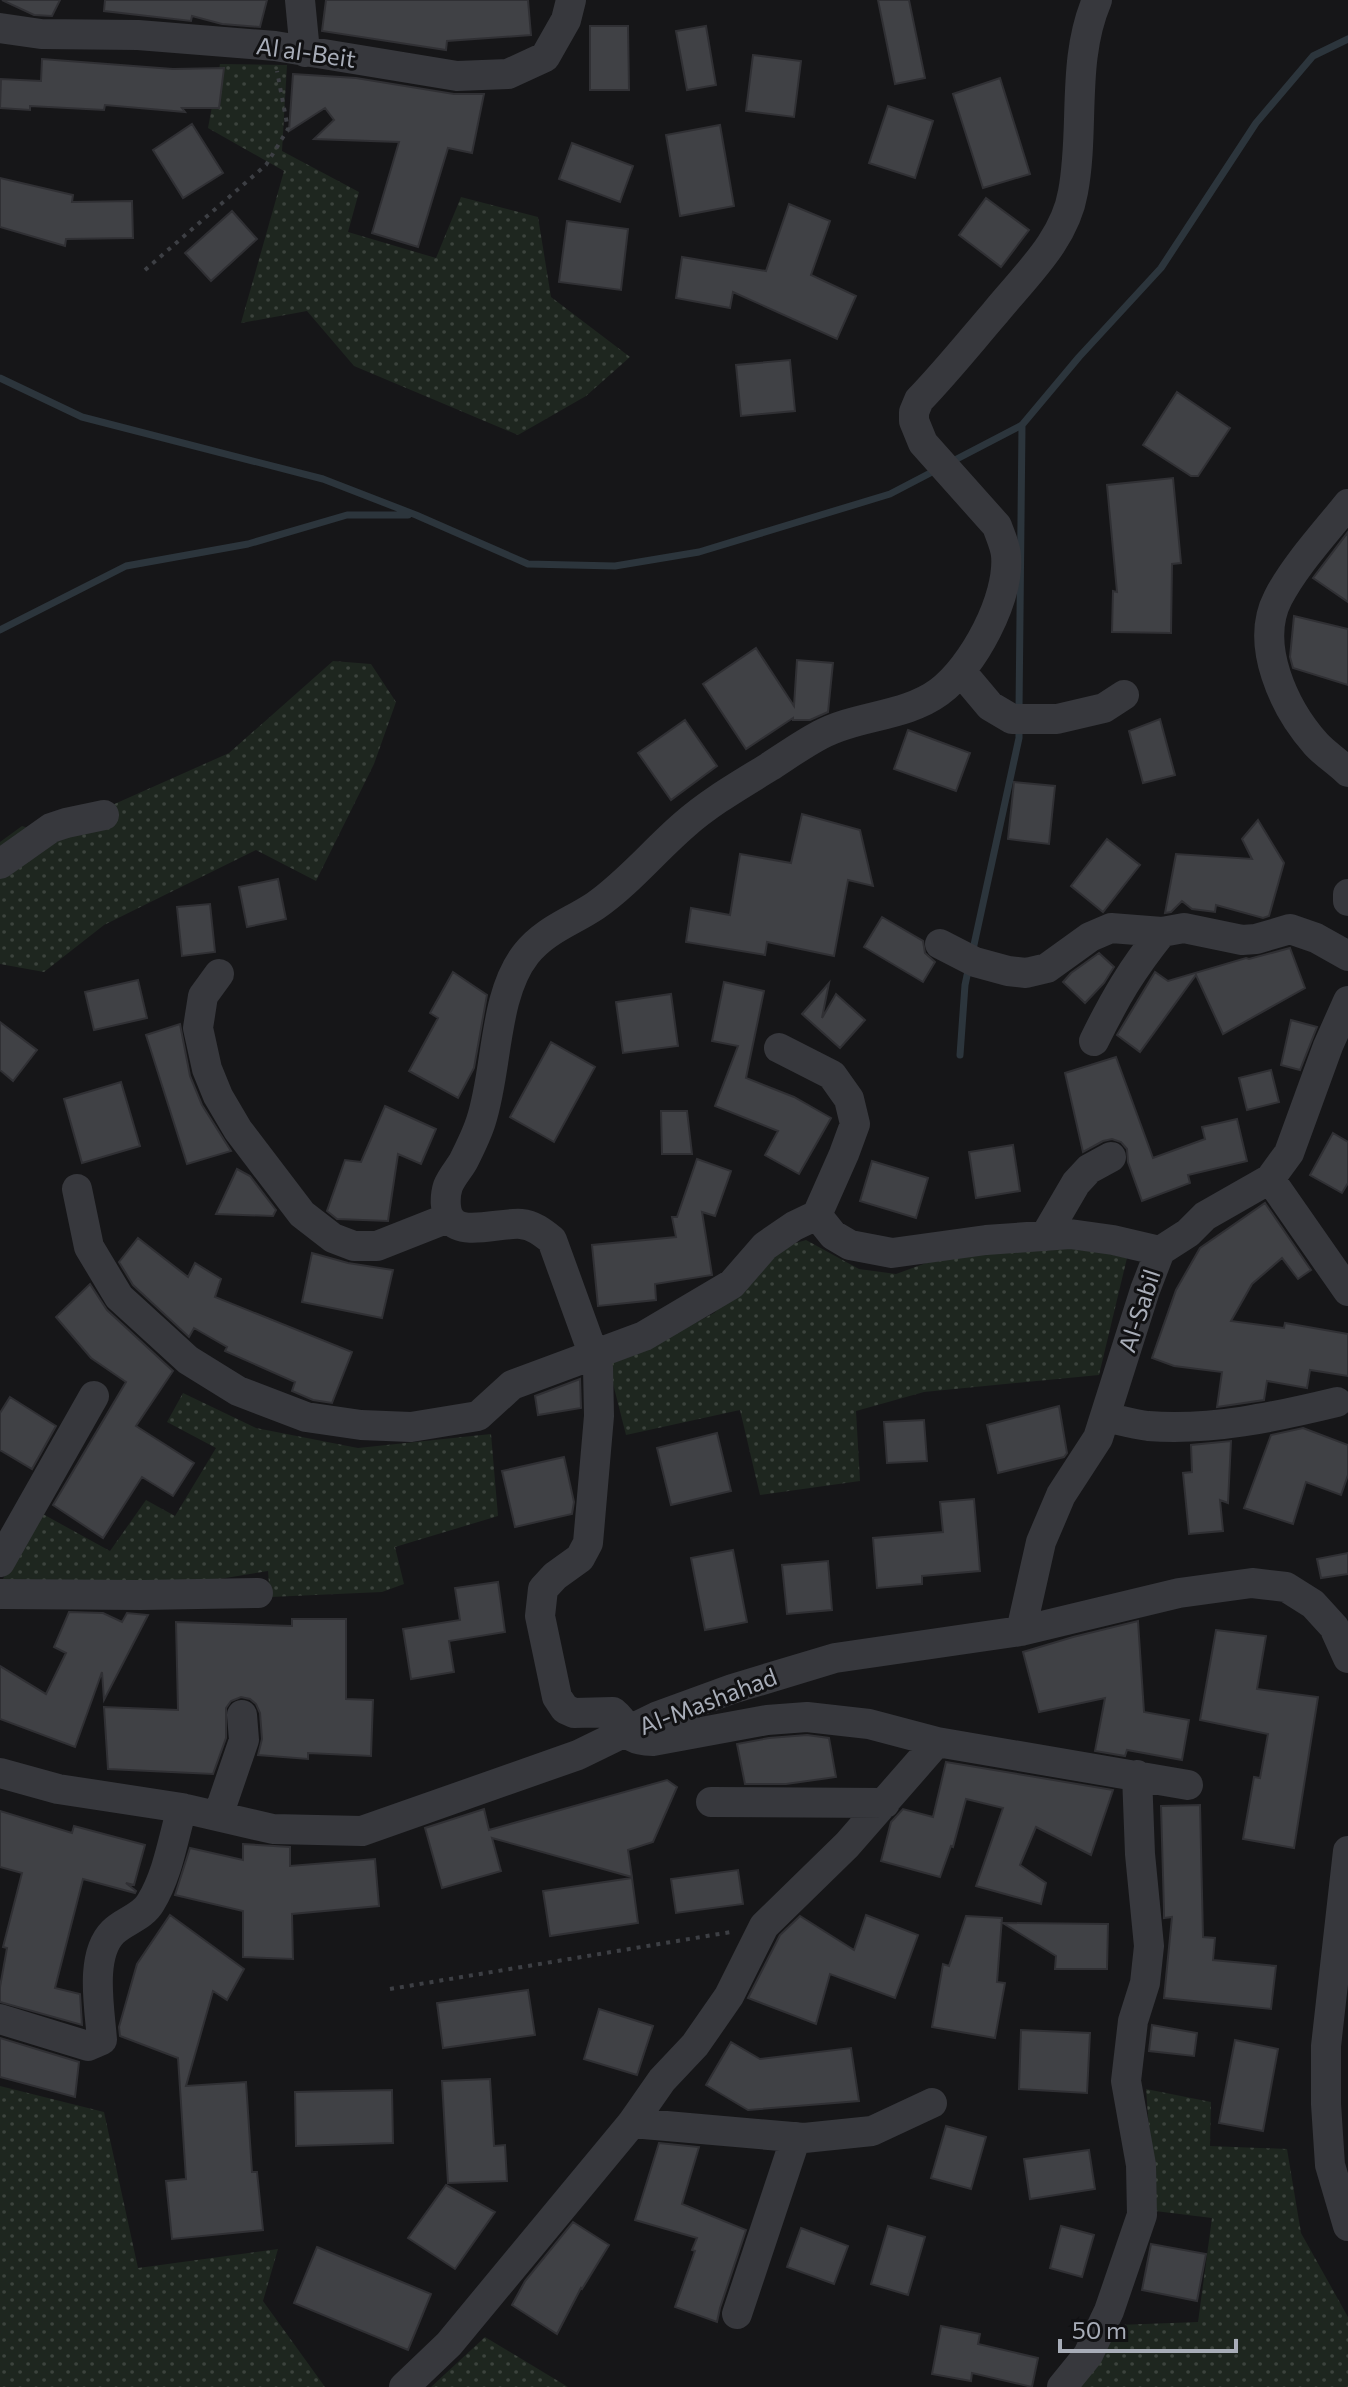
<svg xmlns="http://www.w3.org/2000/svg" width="1348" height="2387" font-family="Commissioner,sans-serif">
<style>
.grass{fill:url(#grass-dots)}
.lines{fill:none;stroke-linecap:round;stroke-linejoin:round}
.stream{stroke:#2c353c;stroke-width:7}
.building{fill:#404145;stroke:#303034;stroke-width:2}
.path{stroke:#3d3f44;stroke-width:4;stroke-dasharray:4 6;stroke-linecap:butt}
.minor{stroke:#37383d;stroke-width:30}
.labels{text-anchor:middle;stroke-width:6;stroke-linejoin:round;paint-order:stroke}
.street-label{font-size:24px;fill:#a8adb8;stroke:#111113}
</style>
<defs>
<pattern id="grass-dots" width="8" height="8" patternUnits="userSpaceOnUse" patternTransform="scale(2)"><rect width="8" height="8" fill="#1e261f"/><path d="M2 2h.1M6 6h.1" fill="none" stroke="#3c433d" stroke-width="1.8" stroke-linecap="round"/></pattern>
</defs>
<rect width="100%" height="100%" fill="#161618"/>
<path class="grass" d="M220 64 287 65 282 151 359 192 348 232 436 258 461 197 538 217 551 297 630 357 586 396 518 435 354 366 307 311 241 323 284 171 208 128Z
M333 661 371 664 396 702 374 764 316 881 256 850 104 925 44 972 0 964V842L22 826 47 834 229 753Z
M1028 1236 1127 1258 1099 1375 924 1392 856 1411 860 1481 760 1495 740 1410 626 1435 608 1364 648 1348 714 1313 739 1289 768 1251 806 1240 859 1269 896 1274 948 1255Z
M183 1393 256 1428 358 1448 491 1434 498 1516 395 1547 404 1584 382 1592 270 1597 268 1571 201 1582 0 1584 41 1513 110 1551 146 1500 175 1516 216 1448 167 1422Z
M0 2086 104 2112 138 2268 278 2249 263 2301 325 2387H0Z
M1146 2089 1211 2102 1210 2146 1287 2149 1301 2233 1348 2317V2387H1079L1117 2325 1198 2322 1212 2218 1155 2211Z
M485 2337 568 2387H431Z"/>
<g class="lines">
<path class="stream" d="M0 378 82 417 323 479 416 515 528 564 615 566 699 552 890 494 936 470
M951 462 1022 425 1079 357 1161 268 1256 123 1313 56 1348 39
M0 630 126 566 248 544 347 515H408
M1019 711 1022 425
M972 954 1019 738V727
M960 1055 965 985 969 966"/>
</g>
<path class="building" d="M2 0H60L52 16 34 15Z
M105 0H267L260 27 222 24 192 16 191 21 104 11Z
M326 0H528L531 35 447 41 446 50 322 31Z
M878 0H909L925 78 895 84Z
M590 26H628L629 90H590Z
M706 26 716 85 687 90 676 31Z
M753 55 801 61 794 117 746 111Z
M42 59 173 69 224 68 219 108H182L185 112 105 105 104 110 30 106V110L0 108 1 79 41 81Z
M293 74 356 78 454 94H484L472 153 448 148 418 247 372 233 399 142 314 139 334 120 325 108 289 131Z
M1000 78 1030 174 983 188 953 94Z
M888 106 933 121 915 178 869 163Z
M192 124 223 173 183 198 153 150Z
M720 125 734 206 680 216 666 135Z
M572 143 633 166 620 202 559 179Z
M0 178 73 195 72 202 132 201 133 238 66 239 65 246 0 227Z
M986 198 1029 230 1001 267 959 235Z
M789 204 830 221 811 275 856 296 837 339 733 292 730 308 676 298 682 257 766 271Z
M232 211 257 239 211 281 185 253Z
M567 221 628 229 621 290 559 282Z
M790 360 795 411 741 416 736 365Z
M1177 392 1230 428 1198 476H1191L1143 445Z
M1173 478 1181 563 1172 564 1171 633 1112 632 1113 591 1117 592 1107 485Z
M1348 532V602L1313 578Z
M1294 616 1348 629V685L1293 668 1290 657Z
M756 648 794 706 797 660 833 663 828 712 810 720H793V718L746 749 703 684Z
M1160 719 1175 775 1143 783 1129 731Z
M685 720 717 766 671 800 638 753Z
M908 730 970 753 956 791 894 769Z
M1014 782 1055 786 1049 844 1008 839Z
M802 814 860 830 873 886 848 880 834 956 767 942 765 955 686 942 691 908 730 915 740 854 791 863Z
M1258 820 1284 863 1269 916 1263 918 1216 905 1215 912 1192 909 1182 901 1171 912 1165 913 1176 854 1252 859 1242 839Z
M1107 839 1140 865 1103 912 1071 886Z
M278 879 286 919 247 927 239 887Z
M210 904 215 952 182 956 177 907Z
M882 917 923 941 925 953 935 962 923 982 864 947Z
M1290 948 1305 988 1223 1034 1196 975 1140 1052 1117 1035 1155 972 1168 981 1246 958 1249 959Z
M1099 953 1114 967 1104 983 1085 1003 1063 982 1071 973Z
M453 972 487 995 474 1068 458 1098 409 1071 438 1018 430 1013Z
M138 980 147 1018 94 1030 85 992Z
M724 982 764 991 746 1078 794 1097 831 1118 799 1174 765 1155 778 1131 715 1106 738 1046 712 1041Z
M829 983 822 1018 836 994 865 1020 840 1048 802 1014Z
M671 994 678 1046 623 1053 616 1002Z
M1291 1020 1317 1027 1300 1070 1281 1065Z
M0 1022 37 1050 13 1081 0 1070Z
M180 1024 190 1076 202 1105 231 1151 187 1164 146 1035Z
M551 1042 595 1067 554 1142 510 1117Z
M1116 1057 1153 1158 1205 1139 1202 1127 1237 1119 1247 1161 1188 1175 1190 1183 1142 1201 1128 1162 1127 1149 1121 1142 1112 1139 1103 1141 1083 1152 1065 1073Z
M1271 1070 1279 1102 1247 1110 1239 1078Z
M121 1082 140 1146 82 1163 64 1099Z
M385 1106 436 1129 421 1164 398 1154 388 1221 337 1219 327 1211 345 1160 361 1162Z
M661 1111H687L692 1154H662Z
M1333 1133 1348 1142V1183L1342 1193 1310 1175Z
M1013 1145 1020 1191 976 1198 969 1152Z
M697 1159 731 1171 715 1216 702 1212 712 1275 655 1284 656 1300 598 1306 592 1245 676 1237 672 1217H677Z
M872 1161 928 1178 916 1218 860 1201Z
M237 1169 250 1176 276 1210 273 1216 216 1214Z
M1265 1203 1311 1270 1298 1279 1282 1258 1252 1284 1231 1321 1284 1328 1285 1323 1348 1334V1376L1310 1370 1307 1388 1267 1381 1264 1400 1217 1407 1222 1372 1174 1366 1152 1358 1176 1290 1200 1248Z
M138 1238 188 1277 195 1263 221 1279 215 1297 352 1352 332 1403 313 1400 292 1391 295 1382 225 1351 227 1347 194 1328 189 1337 133 1285 119 1262Z
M312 1253 348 1263 393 1270 382 1318 302 1302Z
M90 1284 107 1310 173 1371 136 1426 194 1463 173 1496 142 1477 103 1538 53 1505 126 1382 91 1358 56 1317Z
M580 1379 581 1408 538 1415 535 1396Z
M10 1397 56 1426 32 1469 0 1450V1413Z
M1059 1406 1067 1453 1064 1457 998 1473 987 1425Z
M924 1420 927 1461 887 1463 884 1422Z
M1303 1428 1348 1445V1475L1341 1495 1306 1482 1293 1524 1244 1508 1271 1435Z
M717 1433 731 1491 671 1505 657 1448Z
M1231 1441 1228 1503 1220 1500 1223 1531 1189 1534 1183 1473 1192 1472 1191 1445Z
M564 1457 574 1502 572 1514 515 1527 502 1471Z
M974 1499 980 1571 922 1576V1584L877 1588 873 1538 943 1532 940 1502Z
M733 1550 747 1622 705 1630 691 1558Z
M1348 1553V1574L1321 1578 1317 1559Z
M828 1561 832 1610 787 1614 782 1565Z
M498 1582 505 1632 449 1641 454 1672 411 1679 403 1629 460 1620 455 1588Z
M69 1612 103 1613 122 1622 127 1613 148 1615 104 1700 102 1672 75 1747 0 1719V1666L46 1694 66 1653 54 1647Z
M292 1619H346V1699L373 1700 371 1756 308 1753V1759L258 1755 262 1739 260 1713 256 1704 250 1699 241 1697 231 1701 226 1708V1738L213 1774 108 1769 104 1707 178 1710 176 1622 292 1626Z
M1138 1621 1144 1712 1189 1720 1182 1760 1127 1750 1125 1756 1095 1751 1105 1698 1039 1712 1023 1652 1073 1637Z
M1216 1630 1266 1636 1257 1689 1318 1697 1294 1848 1243 1839 1254 1777 1260 1778 1268 1734 1200 1720Z
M807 1735 829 1738 836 1777 786 1784H745L737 1744 769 1738Z
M946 1762 1113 1790 1091 1855 1036 1827 1020 1865 1046 1883 1041 1904 976 1886 1003 1808 966 1799 953 1847 951 1846 940 1877 881 1861 891 1822 903 1809 933 1817Z
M667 1780 677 1787 653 1842 628 1850 632 1877 492 1838 501 1871 442 1888 425 1828 484 1809 489 1830Z
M1200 1805 1203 1937 1215 1938 1213 1960 1276 1966 1271 2009 1164 1998 1172 1917 1164 1918V1910L1161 1806Z
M0 1811 72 1833 74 1826 145 1845 134 1885 126 1883 136 1891 135 1893 83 1879 55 1988 80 1994 82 2025 0 2002V1987L7 1948 3 1947 22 1873 0 1867Z
M243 1844 290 1847V1866L375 1859 379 1906 292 1914 293 1959 243 1957V1911L175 1895 190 1848 243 1860Z
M738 1870 743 1904 676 1913 671 1879Z
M632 1878 638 1923 550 1936 543 1891Z
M170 1915 244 1969 227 2000 213 1991 186 2086 246 2082 252 2172H257L263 2230 172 2239 166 2181 186 2179 178 2058 120 2036 119 2027 137 1964Z
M866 1915 918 1935 895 1998 830 1974 816 2024 748 1998 780 1935 800 1916 854 1950Z
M966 1916 1002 1918 997 1982 1005 1983 995 2038 932 2027 943 1964 949 1966Z
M1003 1923 1108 1924 1107 1969H1055L1056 1956Z
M528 1990 535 2035 443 2048 437 2003Z
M599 2009 653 2026 637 2075 584 2059Z
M1152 2025 1197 2033 1194 2056 1149 2051Z
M1021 2030 1090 2033 1087 2093 1019 2089Z
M0 2038 79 2062 75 2097 0 2077Z
M1235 2040 1278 2049 1263 2131 1219 2123Z
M731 2042 760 2059 851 2048 859 2101 748 2110 706 2085Z
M490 2079 494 2146 505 2145 507 2181 448 2183 442 2081Z
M392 2090 393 2143 296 2146 295 2092Z
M946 2126 986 2137 971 2189 931 2178Z
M659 2143 699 2147 682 2204 746 2230 720 2308 717 2322 675 2307 695 2251 692 2250 697 2238 635 2220Z
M1089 2150 1095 2189 1030 2199 1024 2159Z
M446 2185 495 2212 455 2269 408 2238Z
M573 2222 609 2245 582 2289 581 2288 557 2334 512 2305 525 2281Z
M888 2226 925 2237 908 2295 871 2284Z
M1061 2226 1094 2235 1082 2277 1050 2268Z
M801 2228 848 2246 834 2284 787 2267Z
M1151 2244 1206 2254 1197 2301 1142 2290Z
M317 2247 431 2294 408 2350 294 2303Z
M941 2326 980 2334 978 2344 1038 2358 1032 2387 972 2373 971 2381 932 2374Z"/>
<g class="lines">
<path class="path" d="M145 270 266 165 288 129 277 71
M390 1989 731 1932"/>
<path class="minor" d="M300 0 305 52
M1097 0C1071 61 1085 128 1073 192 1065 240 1025 276 995 313 970 342 946 372 919 400L914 412V421L923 443 997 526C1000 535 1005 545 1006 555 1010 598 973 667 939 692 905 717 857 715 820 735 803 744 786 756 769 767 740 785 710 802 684 825 654 851 628 883 595 906 571 922 545 930 526 954 493 996 498 1069 481 1121 477 1134 470 1148 464 1160 460 1168 452 1176 448 1186 445 1195 444 1212 451 1220 463 1236 502 1222 521 1224 533 1225 542 1232 552 1240L598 1367 599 1416 588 1543 580 1558 555 1576 543 1589 540 1616 557 1697 565 1709 574 1713 613 1712C634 1729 620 1740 653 1741L767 1720 807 1717 869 1724 937 1742 1188 1785
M0 28 41 34 138 35 275 46 457 76 508 74 545 57 566 20 571 0
M1348 504C1325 533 1295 565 1278 598 1254 644 1284 708 1316 744 1325 754 1338 762 1348 772
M969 681 990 706 1012 719H1057L1104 708 1124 695
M0 864 51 828 66 823 104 815
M1348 894V901
M940 944 975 962 1008 971 1026 973 1047 968 1090 937 1111 928 1162 932 1184 928 1242 940 1256 939 1290 929 1316 938 1348 956
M219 974 203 996 198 1028 207 1069 218 1096 238 1130 302 1214 333 1238 354 1246H377L448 1218
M1094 1041C1115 998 1132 969 1162 932
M779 1048 832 1075 849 1099 855 1124 844 1154 817 1215
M1270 1179 1348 1291
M77 1189 89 1247 119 1297 188 1360 238 1391 306 1417 361 1425 411 1427 478 1416 512 1385 644 1336 732 1284 765 1246 794 1226 817 1215 833 1235 850 1245 892 1253 986 1240 1070 1234 1113 1240 1160 1251
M1045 1236 1076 1183 1089 1169 1111 1157
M1105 1417C1119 1420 1133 1424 1148 1426 1211 1431 1275 1417 1337 1402
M0 1562 94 1396
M0 1594 141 1595 258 1593
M1021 1631 1041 1542 1061 1495 1098 1438 1145 1290 1160 1251 1188 1233 1205 1216 1270 1179 1289 1153 1328 1046 1348 1001
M0 1773 58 1789 182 1808 273 1829 362 1831 578 1755 658 1716 732 1689 835 1658 1021 1631 1179 1593 1252 1583 1286 1587 1313 1604 1334 1627 1348 1658
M711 1802 885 1803
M218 1816 244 1740 242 1715
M1348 1851 1326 2046V2104L1330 2165 1348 2226
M0 2019 88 2046 102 2040C100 2010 89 1956 113 1932 124 1921 143 1917 151 1902 168 1874 173 1839 182 1808
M632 2123 804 2138 872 2131 932 2103
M737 2314 796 2137
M404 2387 449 2344 632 2123 662 2080 695 2045 729 1996 764 1926 847 1845 937 1742
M1062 2387 1088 2355 1109 2311 1142 2215 1141 2165 1126 2081 1133 2021 1145 1983 1149 1946 1140 1854 1137 1775"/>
</g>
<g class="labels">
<g class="street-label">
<text transform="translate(306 53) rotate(8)" y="8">Al al-Beit</text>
<text transform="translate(1140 1311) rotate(-72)" y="8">Al-Sabil</text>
<text transform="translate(708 1702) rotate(-21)" y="8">Al-Mashahad</text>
</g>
</g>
<path d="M1060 2339v12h176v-12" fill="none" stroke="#a8adb8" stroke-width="4"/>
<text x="1072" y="2339" font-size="24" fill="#a8adb8" stroke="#111113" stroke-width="6" paint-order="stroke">50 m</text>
</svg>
